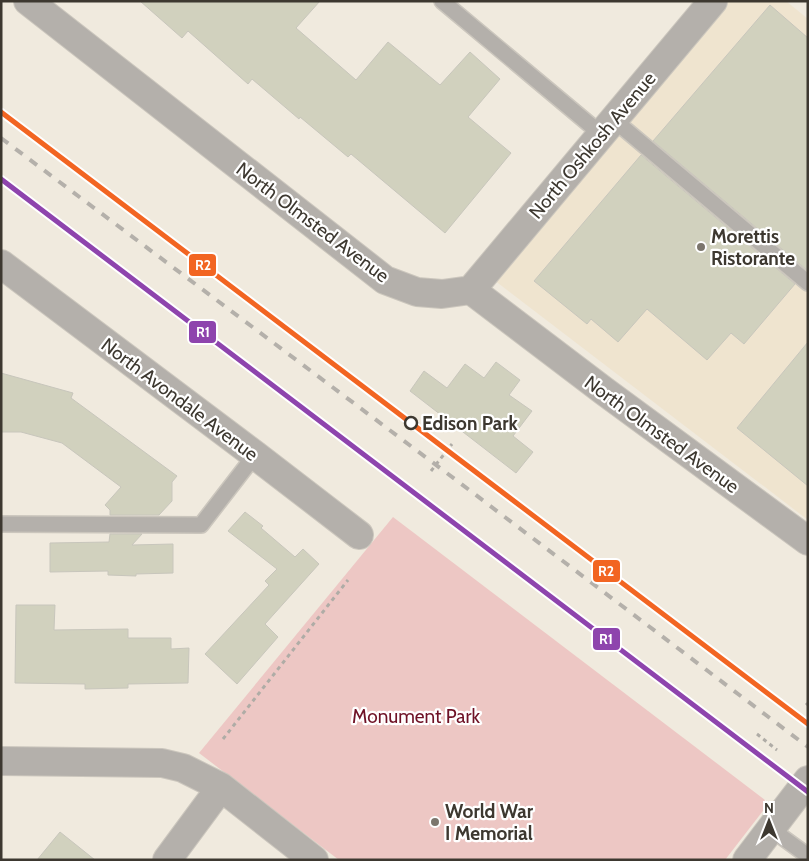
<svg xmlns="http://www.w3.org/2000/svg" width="809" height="861" font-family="Cabin,sans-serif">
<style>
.built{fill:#efe4cf}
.green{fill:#edc7c4}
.building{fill:#d1d1be;stroke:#c8c6bc}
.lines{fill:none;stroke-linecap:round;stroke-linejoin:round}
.service-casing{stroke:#cbc6bd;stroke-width:18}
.minor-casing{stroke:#cbc6bd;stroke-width:30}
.tertiary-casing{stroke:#cbc6bd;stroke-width:30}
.path{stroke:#afaca6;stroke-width:3;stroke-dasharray:4 4;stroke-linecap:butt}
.service{stroke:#b4b0ab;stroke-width:15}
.minor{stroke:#b4b0ab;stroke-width:28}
.tertiary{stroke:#b4b0ab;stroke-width:28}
.rail{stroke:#b4b0aa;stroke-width:4;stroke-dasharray:9 9;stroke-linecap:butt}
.rail-1-casing{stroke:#fff;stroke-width:9}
.rail-2-casing{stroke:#fff;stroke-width:9}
.rail-1{stroke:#8e44ad;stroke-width:5}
.rail-2{stroke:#f26522;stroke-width:5}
.poi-dot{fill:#7c766d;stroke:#fff;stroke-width:2}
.stop-dot{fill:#fff;stroke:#3d3830;stroke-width:2.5}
.labels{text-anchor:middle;stroke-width:4.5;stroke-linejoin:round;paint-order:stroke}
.street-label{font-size:19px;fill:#3d3830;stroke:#fff}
.poi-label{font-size:19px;font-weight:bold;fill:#3d3830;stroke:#fff;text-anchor:start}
.stop-label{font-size:19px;font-weight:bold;fill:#3d3830;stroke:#fff;text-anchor:start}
.park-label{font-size:19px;fill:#6f1226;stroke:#fff}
.line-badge{stroke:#fff;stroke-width:2}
.badge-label{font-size:14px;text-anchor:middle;font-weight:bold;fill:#fff}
</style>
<rect width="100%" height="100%" fill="#f0eade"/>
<path class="built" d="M721 1H786L808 19V520L490 277Z"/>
<path class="green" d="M393 517 769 803 725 860H339L199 753Z"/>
<path class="building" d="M140 1H320L296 28 356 80 388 42 440 85 470 52 500 79 468 117 511 153 445 233 351 154 348 157 300 117 299 119 252 79 248 84 188 31 182 38Z
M770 5 808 38 807 270 653 141Z
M641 155 795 284 744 344 731 333 707 360 647 309 618 342 591 319 587 324 534 281Z
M808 342V486L737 428Z
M496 362 520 380 509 395 532 411 513 436 533 452 516 473 410 391 424 371 447 388 465 364 484 378Z
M1 373 73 393 71 398 177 476 172 482V501L159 515H110V510L105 505 121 487 62 443 21 432H1Z
M245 512 263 526 261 528 295 557 303 549 319 564 265 624 278 637 237 684 205 654 269 585 265 581 277 569 228 531Z
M110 534H142L132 545 173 544V573L136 574V576L108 575V571L50 572V543L109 542Z
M16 605H55L54 630 128 629V638H171V649L189 648 188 683 128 684V688L85 689V684L15 683Z
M60 832 95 860H37Z"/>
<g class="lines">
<defs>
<path id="service" d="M442 1 601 134
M614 120 808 283
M1 524 201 525 255 455
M771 829 808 856"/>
<path id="minor" d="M28 1 385 280 417 292 442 294 471 290 604 391 808 541
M1 264 255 455 359 535
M471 290 713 1
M1 761 162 763 183 768 221 787 314 860
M167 860 221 787"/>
<path id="tertiary" d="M747 860 808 780"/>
</defs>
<use href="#service" class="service-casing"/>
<use href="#minor" class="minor-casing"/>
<use href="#tertiary" class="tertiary-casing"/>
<path class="path" d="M431 471 452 444
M806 703 808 705
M757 734 777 750
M223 739 348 580"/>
<use href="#service" class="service"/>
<use href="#minor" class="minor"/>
<use href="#tertiary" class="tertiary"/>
<path class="rail" d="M1 138 460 483 808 747"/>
<defs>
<path id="rail-1" d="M1 179 808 792"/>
<path id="rail-2" d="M1 112 808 724"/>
</defs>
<use href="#rail-1" class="rail-1-casing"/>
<use href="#rail-2" class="rail-2-casing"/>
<use href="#rail-1" class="rail-1"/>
<use href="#rail-2" class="rail-2"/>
</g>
<g class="poi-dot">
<circle cx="701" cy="247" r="5"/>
<circle cx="435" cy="822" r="5"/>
</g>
<circle class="stop-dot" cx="411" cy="423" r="6"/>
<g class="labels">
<g class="street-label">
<text transform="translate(592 145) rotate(-50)" y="7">North Oshkosh Avenue</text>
<text transform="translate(313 222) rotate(37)" y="7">North Olmsted Avenue</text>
<text transform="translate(180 399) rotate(37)" y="7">North Avondale Avenue</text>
<text transform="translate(662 434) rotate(36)" y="7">North Olmsted Avenue</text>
</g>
<g class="poi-label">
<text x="711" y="243">Morettis<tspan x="711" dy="22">Ristorante</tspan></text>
<text x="445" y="818">World War<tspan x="445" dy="22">I Memorial</tspan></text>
</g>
<g class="stop-label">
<text x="422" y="430">Edison Park</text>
</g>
<g class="park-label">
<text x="416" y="723">Monument Park</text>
</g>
</g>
<g class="line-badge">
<rect x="188" y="253" width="29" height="24" rx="5" fill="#f26522"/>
<rect x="188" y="320" width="29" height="24" rx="5" fill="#8e44ad"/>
<rect x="592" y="559" width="29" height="24" rx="5" fill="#f26522"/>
<rect x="592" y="627" width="29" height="24" rx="5" fill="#8e44ad"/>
</g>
<g class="badge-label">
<text x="203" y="270">R2</text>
<text x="203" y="337">R1</text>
<text x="606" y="576">R2</text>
<text x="606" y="644">R1</text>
</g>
<rect width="809" height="861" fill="none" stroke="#3d3830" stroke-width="5"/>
<g transform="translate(769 821)" stroke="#ffffff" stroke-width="4" paint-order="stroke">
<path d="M0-4L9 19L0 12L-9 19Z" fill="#3d3830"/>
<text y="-8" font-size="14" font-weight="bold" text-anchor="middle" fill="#3d3830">N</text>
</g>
</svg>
